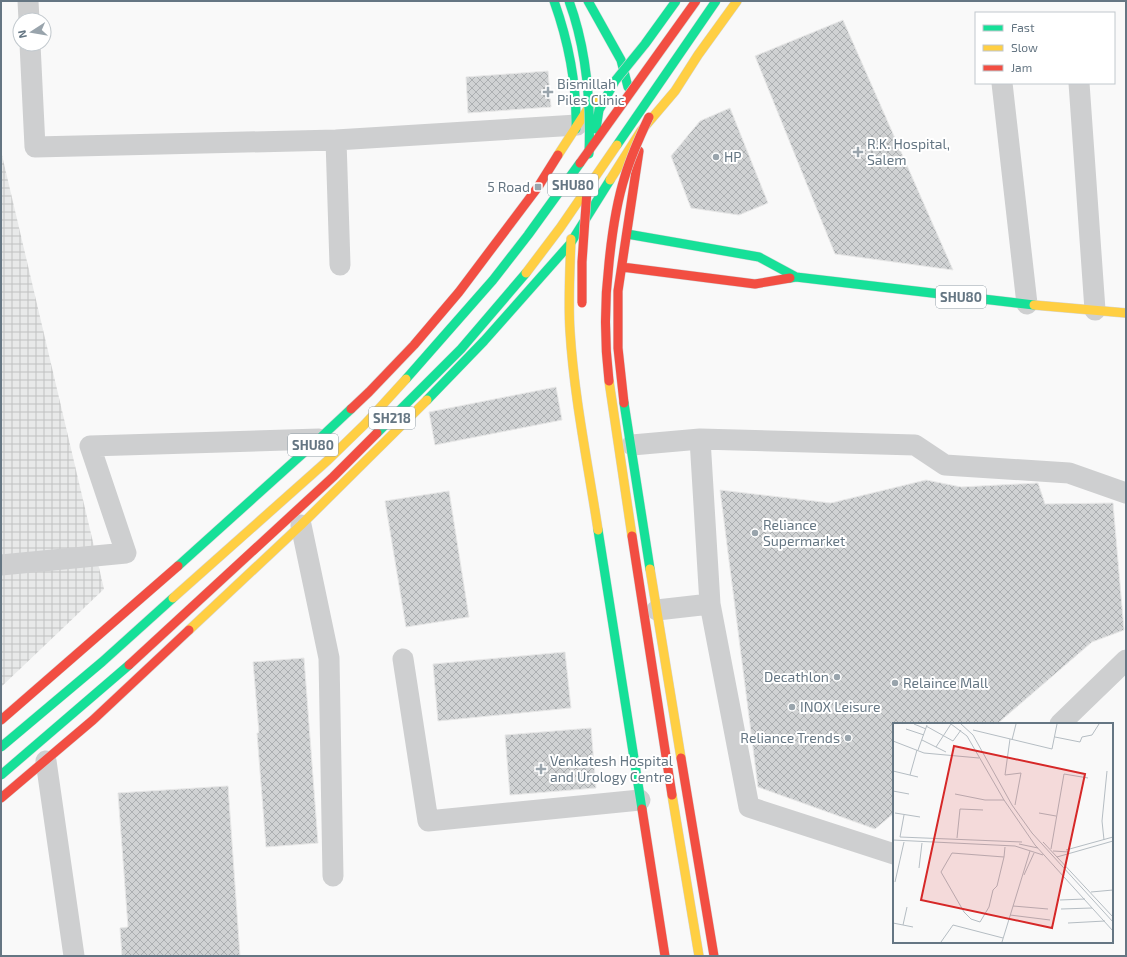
<svg xmlns="http://www.w3.org/2000/svg" width="1127" height="957" font-family="'Exo 2',sans-serif">
<style>
.industrial{fill:url(#industrial-grid)}
.building{fill:url(#building-cross-hatch);stroke:#e8e8e8}
.lines{fill:none;stroke-linecap:round;stroke-linejoin:round}
.fast-casing{stroke:#d5d6d7;stroke-width:10}
.slow-casing{stroke:#d5d6d7;stroke-width:10}
.jam-casing{stroke:#d5d6d7;stroke-width:10}
.street{stroke:#cecfd0;stroke-width:21}
.fast{stroke:#16e098;stroke-width:9}
.slow{stroke:#ffcf43;stroke-width:9}
.jam{stroke:#f24e42;stroke-width:9}
.fast-bridge-casing{stroke:#d5d6d7;stroke-width:10;stroke-linecap:butt}
.slow-bridge-casing{stroke:#d5d6d7;stroke-width:10;stroke-linecap:butt}
.jam-bridge-casing{stroke:#d5d6d7;stroke-width:10;stroke-linecap:butt}
.fast-bridge{stroke:#16e098;stroke-width:9}
.slow-bridge{stroke:#ffcf43;stroke-width:9}
.jam-bridge{stroke:#f24e42;stroke-width:9}
.poi-dot{fill:#99a4ac;stroke:#fff;stroke-width:1.5}
.labels{text-anchor:middle;stroke-width:4;stroke-linejoin:round;paint-order:stroke}
.shield{fill:#fff;stroke:#939fa8;stroke-width:1}
.shield-label{font-size:13px;font-weight:bold;fill:#657683}
.poi-label{font-size:14px;fill:#657683;stroke:#fff;text-anchor:start}
.inset-road{fill:none;stroke:#b5bdc3;stroke-width:1}
.view{fill:#d62828;fill-opacity:0.15;stroke:#d62828;stroke-width:2}
.inset-edge{fill:none;stroke:#657683;stroke-width:2}
</style>
<defs>
<pattern id="industrial-grid" width="8" height="8" patternUnits="userSpaceOnUse"><rect width="8" height="8" fill="#e8e9e9"/><path d="M0 4h8M4 0v8" fill="none" stroke="#c0c1c2"/></pattern>
<pattern id="building-cross-hatch" width="8" height="8" patternUnits="userSpaceOnUse"><rect width="8" height="8" fill="#d0d2d3"/><path d="M0 0l8 8M0 8l8-8" fill="none" stroke="#acafb1"/></pattern>
</defs>
<rect width="100%" height="100%" fill="#f9f9f9"/>
<path class="industrial" d="M1 151 104 589 1 687Z"/>
<path class="building" d="M843 20 953 270 835 254 755 56Z
M548 71 551 107 468 113 466 77Z
M730 108 768 203 739 215 691 208 671 156 700 121Z
M556 387 562 420 435 445 429 412Z
M926 480 961 487 1038 483 1045 504 1113 503 1124 630 1092 642 997 724H894V813L875 829 758 787 720 490 831 503Z
M449 491 469 617 406 627 385 501Z
M565 652 571 708 438 721 433 664Z
M304 658 318 843 266 847 257 733H259L253 662Z
M591 728 596 788 510 795 505 735Z
M228 786 240 956H122L120 928 128 927 118 793Z"/>
<g class="lines">
<defs>
<path id="fast" d="M554 1C569 43 577 85 576 129
M588 1 621 60 628 87
M627 234 759 257 796 277
M790 278 796 277 1034 305
M427 400 484 341 570 244 610 180
M624 403 650 569
M598 530 642 809
M178 566 319 439 351 409"/>
<path id="slow" d="M558 155 595 98
M610 180 641 131 675 91 698 55 737 1
M571 239C570 269 568 300 570 331 574 397 588 464 598 530
M1034 305 1126 313
M650 569 681 758
M189 630 301 525 427 400"/>
<path id="jam" d="M622 267 755 284 790 278
M624 403 618 348V291L639 151
M351 409 369 392 414 345 459 292 538 187 558 155
M1 720 178 566
M681 758 714 956
M1 798 93 720 189 630
M642 809 665 956"/>
</defs>
<use href="#fast" class="fast-casing"/>
<use href="#slow" class="slow-casing"/>
<use href="#jam" class="jam-casing"/>
<path class="street" d="M28 1 29 20
M30 44 35 147 336 140 577 125
M1002 83 1027 304
M1079 83 1095 310
M336 140 340 265
M700 439 710 604 749 807 894 854
M632 445 700 439 915 445 945 465 1069 473 1126 493
M301 525 329 658 333 876
M1 565 126 553 90 446 319 439
M657 610 710 604
M403 659 428 821 640 800
M1060 724 1126 660
M46 761 74 956"/>
<use href="#fast" class="fast"/>
<use href="#slow" class="slow"/>
<use href="#jam" class="jam"/>
<defs>
<path id="fast-bridge" d="M569 1C587 50 591 102 589 154
M596 129 599 110 615 81 645 44 676 1
M617 145 716 1
M406 379 493 280 528 235 580 163
M377 433 461 349 526 273
M1 747 102 662 173 598
M1 775 129 665"/>
<path id="slow-bridge" d="M526 273 560 228 617 145
M609 381 632 536
M173 598 327 461 365 424 406 379
M672 795 699 956"/>
<path id="jam-bridge" d="M580 163 696 1
M582 303V262L587 190
M609 381C604 339 604 305 609 263 612 233 616 204 625 176 631 156 640 136 649 117
M632 536 672 795
M129 665 333 477 377 433"/>
</defs>
<use href="#fast-bridge" class="fast-bridge-casing"/>
<use href="#slow-bridge" class="slow-bridge-casing"/>
<use href="#jam-bridge" class="jam-bridge-casing"/>
<use href="#fast-bridge" class="fast-bridge"/>
<use href="#slow-bridge" class="slow-bridge"/>
<use href="#jam-bridge" class="jam-bridge"/>
</g>
<g class="poi-dot">
<path d="M546 86h4v4h4v4h-4v4h-4v-4h-4v-4h4z"/>
<path d="M856 146h4v4h4v4h-4v4h-4v-4h-4v-4h4z"/>
<circle cx="716" cy="157" r="4"/>
<rect x="534" y="183" width="8" height="8" rx="2"/>
<circle cx="755" cy="533" r="4"/>
<circle cx="837" cy="677" r="4"/>
<circle cx="895" cy="683" r="4"/>
<circle cx="792" cy="707" r="4"/>
<circle cx="848" cy="738" r="4"/>
<path d="M539 763h4v4h4v4h-4v4h-4v-4h-4v-4h4z"/>
</g>
<g class="labels">
<g class="shield">
<rect x="548" y="174" width="50" height="22" rx="3"/>
<rect x="936" y="286" width="50" height="22" rx="3"/>
<rect x="369" y="407" width="46" height="22" rx="3"/>
<rect x="288" y="434" width="50" height="22" rx="3"/>
</g>
<g class="shield-label">
<text x="573" y="190">SHU80</text>
<text x="961" y="302">SHU80</text>
<text x="392" y="423">SH218</text>
<text x="313" y="450">SHU80</text>
</g>
<g class="poi-label">
<text x="557" y="89">Bismillah<tspan x="557" dy="16">Piles Clinic</tspan></text>
<text x="867" y="149">R.K. Hospital,<tspan x="867" dy="16">Salem</tspan></text>
<text x="724" y="162">HP</text>
<text x="530" y="192" text-anchor="end">5 Road</text>
<text x="763" y="530">Reliance<tspan x="763" dy="16">Supermarket</tspan></text>
<text x="829" y="682" text-anchor="end">Decathlon</text>
<text x="903" y="688">Relaince Mall</text>
<text x="800" y="712">INOX Leisure</text>
<text x="840" y="743" text-anchor="end">Reliance Trends</text>
<text x="550" y="766">Venkatesh Hospital<tspan x="550" dy="16">and Urology Centre</tspan></text>
</g>
</g>
<g transform="translate(893 723)">
<rect width="220" height="220" fill="#f9f9f9"/>
<path class="inset-road" d="M21 1 33 6M58 1 74 13 111 77 142 122 220 208M68 1 80 12 119 82 139 110 220 199M33 3 60 18 68 7M13 6 31 12M80 7 159 26 164 1M162 14 187 19 189 14 199 12 206 1M117 16 112 52 128 50 122 82M29 17 53 29M119 17 123 1M0 18 31 30 86 35M43 24 58 1M25 27 34 2M0 48 25 54M17 52 24 27M0 68 16 71M62 71 92 77H111M2 90 27 94M146 90 163 93M7 114 11 92M7 114 129 119M64 115 67 86 90 87M0 117 122 123 150 132M211 117 209 98 214 48M150 119 220 194M126 121 145 125M158 126 171 51 195 55M173 127 220 114M160 128 176 129M111 134 59 130 48 149 71 189 78 196 87 199 96 184 100 167 104 163 111 134 112 124M164 134 220 118M26 145 29 120M131 152 141 130M2 159 11 119M198 169 220 167M167 177 192 176M120 183 155 186M168 186 199 185M117 192 157 197M0 200 20 204M175 200 212 198M10 202 14 184M48 219 60 202 110 215M109 219 137 128"/>
<path class="view" d="M61 23 192 51 159 205 28 177Z"/>
<rect width="220" height="220" class="inset-edge"/>
</g>
<rect width="1127" height="957" fill="none" stroke="#657683" stroke-width="4"/>
<rect x="975" y="12" width="140" height="72" fill="#ffffff" stroke="#c1c8cd"/>
<rect x="983" y="25" width="20" height="6" fill="#16e098" stroke="#c1c8cd"/>
<text x="1011" y="32" font-size="12" fill="#657683">Fast</text>
<rect x="983" y="45" width="20" height="6" fill="#ffcf43" stroke="#c1c8cd"/>
<text x="1011" y="52" font-size="12" fill="#657683">Slow</text>
<rect x="983" y="65" width="20" height="6" fill="#f24e42" stroke="#c1c8cd"/>
<text x="1011" y="72" font-size="12" fill="#657683">Jam</text>
<g transform="translate(32 32) rotate(258)"><circle r="19" fill="#ffffff" stroke="#c1c8cd"/>
<path d="M0-3L7 15L0 10L-7 15Z" fill="#99a4ac"/>
<text y="-6" font-size="11" font-weight="bold" text-anchor="middle" fill="#657683">N</text>
</g>
</svg>
